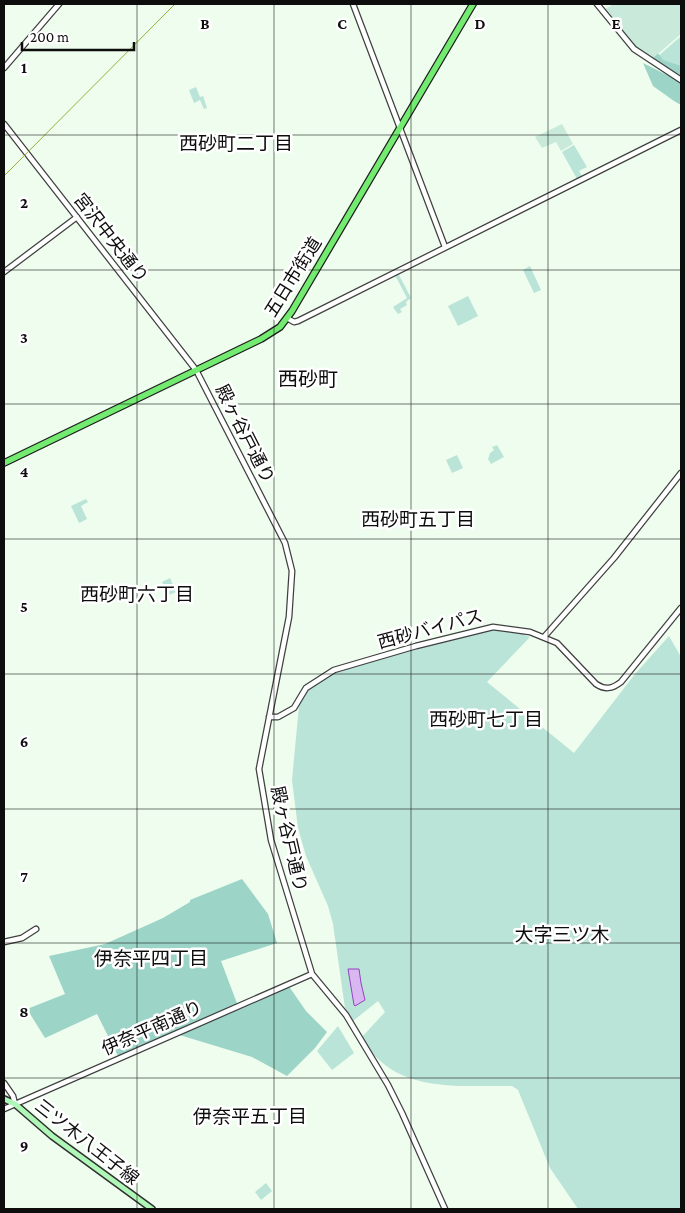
<svg xmlns="http://www.w3.org/2000/svg" width="685" height="1213" font-family="'Crimson Pro','Noto Sans JP',serif">
<style>
.green{fill:#bbe4d8}
.forest{fill:#9cd4c7}
.pitch{fill:#c9eadb}
.water{fill:#d9b7f0;stroke:#9245c0}
.lines{fill:none;stroke-linecap:round;stroke-linejoin:round}
.tertiary-casing{stroke:#404040;stroke-width:7}
.secondary-casing{stroke:#2f2f2f;stroke-width:8}
.primary-casing{stroke:#1e1e1e;stroke-width:8}
.tertiary{stroke:#fff;stroke-width:4.5}
.secondary{stroke:#aff7b7;stroke-width:5}
.primary{stroke:#72eb70;stroke-width:5.5}
.rail{stroke:#99af32;stroke-width:1}
.grid{fill:none;stroke:#0d0d0d;stroke-width:1;stroke-opacity:0.55}
.labels{text-anchor:middle;stroke-width:5;stroke-linejoin:round;paint-order:stroke}
.street-label{font-size:18px;fill:#0d0d0d;stroke:#fff}
.neighbourhood-label{font-size:19px;fill:#0d0d0d;stroke:#fff}
.quarter-label{font-size:20px;fill:#0d0d0d;stroke:#fff}
.grid-label{font-size:16px;text-anchor:middle;font-weight:bold;fill:#0d0d0d;stroke:#fff;stroke-width:5;stroke-linejoin:round;paint-order:stroke}
</style>
<rect width="100%" height="100%" fill="#eefdee"/>
<path class="green" d="M681 36V72L655 59Z
M196 87 200 97 203 96 207 108 204 109 200 100 194 103 189 90Z
M574 145 587 167 579 171 582 176 577 179 562 152Z
M530 266 541 290 534 293 523 270Z
M398 273 411 298 406 302 407 305 400 309 402 312 398 314 393 307 407 298 395 275Z
M468 296 478 316 458 326 448 306Z
M497 445 504 457 491 464 488 459 490 453 494 450 492 447Z
M457 455 463 468 452 473 446 460Z
M86 499 88 502 81 506 87 519 79 523 71 506Z
M170 578 176 592 169 595 162 582Z
M486 628 525 634 524 635 530 637 487 682 574 753 635 674 669 636 681 657V1209H578L550 1168 518 1090 512 1086C466 1085 410 1093 375 1056 370 1051 366 1043 362 1037L385 1012 378 1001 353 1021 345 1008 333 924 328 906 306 856 298 828 292 780 299 706 304 691 334 670Z
M338 1026 354 1053 332 1070 317 1051Z
M266 1183 272 1191 261 1200 255 1192Z"/>
<path class="forest" d="M612 5 653 46 663 60 681 66V105L674 101 653 86 643 63 677 80 680 75 642 54 607 11Z
M242 879 268 914 277 943 221 961 238 1006 288 985 306 1011 327 1032 315 1048 287 1076 252 1057 173 1033 118 1056 97 1014 45 1038 27 1009 65 994 49 956 105 944 163 918 190 902V900Z"/>
<path class="pitch" d="M614 4H681V34L653 58C632 46 620 27 605 9Z
M562 124 573 144 561 151 556 142 542 148 535 137Z"/>
<path class="water" d="M348 969H359L361 983 365 1000 355 1006 354 1005Z"/>
<g class="lines">
<defs>
<path id="tertiary" d="M353 4 445 247
M597 4 634 49 681 80
M4 68 59 4
M4 124 196 370 285 543 292 571 289 617 259 769 271 840 312 974 346 1015 388 1085 402 1113 445 1209
M4 272 77 217
M287 318 294 322 298 321 681 130
M544 637 614 558 681 473
M269 717H278L294 708 306 688 334 670 416 646 493 627 530 632 557 643 596 684C605 690 612 689 621 682L681 608
M4 942 22 938 36 929
M4 1083 13 1096 15 1104
M4 1109 312 974"/>
<path id="secondary" d="M4 1099 15 1104 52 1136 152 1209"/>
<path id="primary" d="M4 463 261 339 280 327 292 311 473 4"/>
</defs>
<use href="#tertiary" class="tertiary-casing"/>
<use href="#secondary" class="secondary-casing"/>
<use href="#primary" class="primary-casing"/>
<use href="#tertiary" class="tertiary"/>
<use href="#secondary" class="secondary"/>
<use href="#primary" class="primary"/>
<path class="rail" d="M4 176 175 4"/>
</g>
<path class="grid" d="M137 4V1209M274 4V1209M411 4V1209M548 4V1209M4 135H681M4 270H681M4 404H681M4 539H681M4 674H681M4 809H681M4 943H681M4 1078H681"/>
<g class="labels">
<g class="street-label">
<text transform="translate(111 238) rotate(52)" y="6">宮沢中央通り</text>
<text transform="translate(293 277) rotate(-58)" y="6">五日市街道</text>
<text transform="translate(245 434) rotate(63)" y="6">殿ヶ谷戸通り</text>
<text transform="translate(430 629) rotate(-15)" y="6">西砂バイパス</text>
<text transform="translate(289 839) rotate(77)" y="6">殿ヶ谷戸通り</text>
<text transform="translate(152 1028) rotate(-24)" y="6">伊奈平南通り</text>
<text transform="translate(87 1142) rotate(38)" y="6">三ツ木八王子線</text>
</g>
<g class="neighbourhood-label">
<text x="236" y="150">西砂町二丁目</text>
<text x="418" y="526">西砂町五丁目</text>
<text x="137" y="601">西砂町六丁目</text>
<text x="486" y="726">西砂町七丁目</text>
<text x="562" y="941">大字三ツ木</text>
<text x="151" y="965">伊奈平四丁目</text>
<text x="250" y="1123">伊奈平五丁目</text>
</g>
<g class="quarter-label">
<text x="308" y="386">西砂町</text>
</g>
</g>
<g class="grid-label">
<text x="205" y="29">B</text>
<text x="342" y="29">C</text>
<text x="480" y="29">D</text>
<text x="616" y="29">E</text>
<text x="24" y="73">1</text>
<text x="24" y="208">2</text>
<text x="24" y="343">3</text>
<text x="24" y="477">4</text>
<text x="24" y="612">5</text>
<text x="24" y="747">6</text>
<text x="24" y="882">7</text>
<text x="24" y="1017">8</text>
<text x="24" y="1151">9</text>
</g>
<rect width="685" height="1213" fill="none" stroke="#0d0d0d" stroke-width="10"/>
<path d="M22 42v8h112v-8" fill="none" stroke="#0d0d0d" stroke-width="2.5"/>
<text x="30" y="42" font-size="15" fill="#0d0d0d" stroke="#ffffff" stroke-width="4" paint-order="stroke">200 m</text>
</svg>
